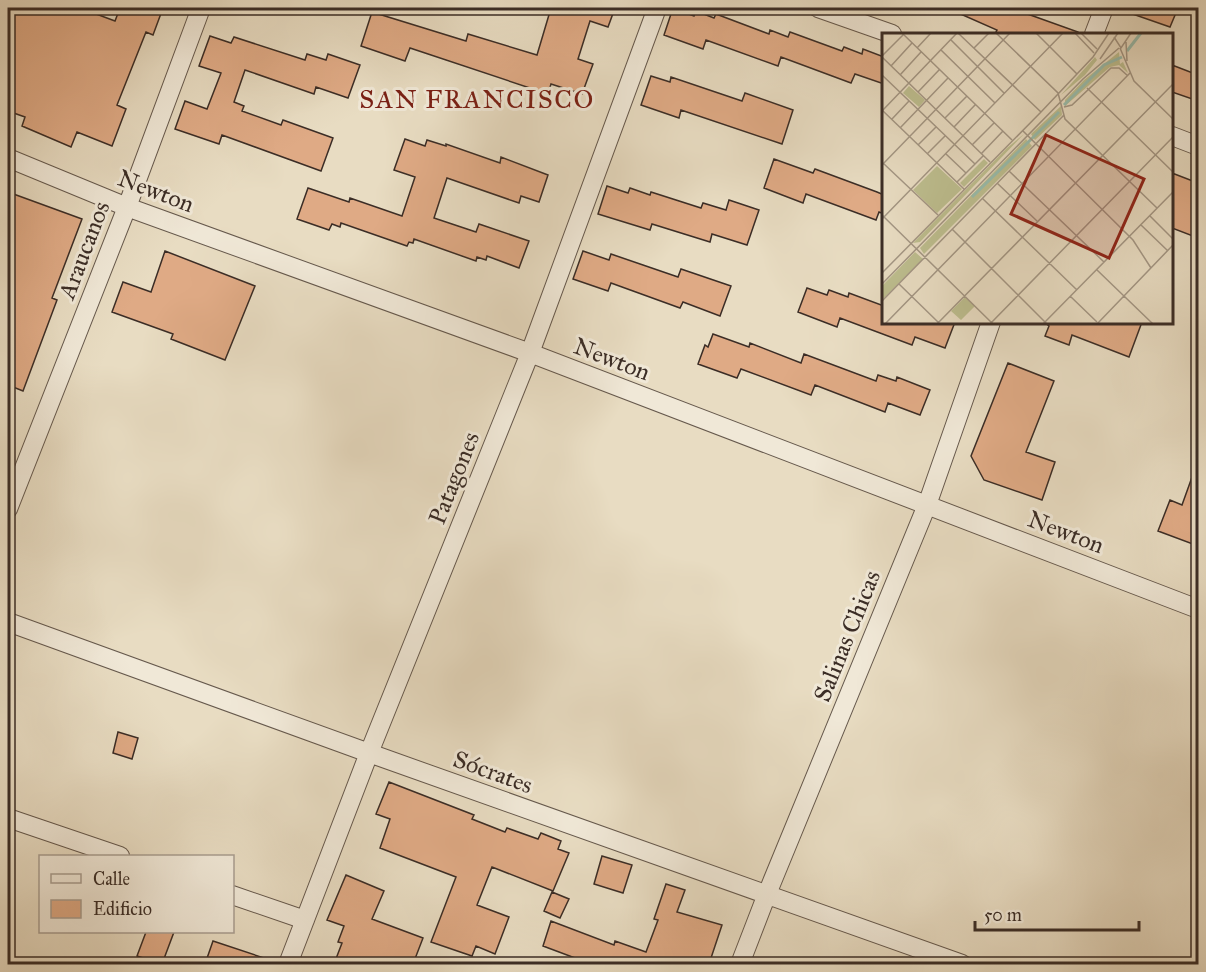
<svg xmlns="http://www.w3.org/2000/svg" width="1206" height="972" font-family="'IM FELL Great Primer',serif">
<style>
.building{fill:#dfaa85;stroke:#3b2d26;stroke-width:1.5}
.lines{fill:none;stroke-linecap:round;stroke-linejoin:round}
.street-casing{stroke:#66594d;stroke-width:20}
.street{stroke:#f0e8d7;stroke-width:18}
.labels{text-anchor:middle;stroke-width:6;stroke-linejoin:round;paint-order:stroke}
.street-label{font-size:24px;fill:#3b2d26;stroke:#f0e8d7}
.neighbourhood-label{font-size:26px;letter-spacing:1.5px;fill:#7a1f14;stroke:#f0e8d7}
.inset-river{fill:none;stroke:#98bcac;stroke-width:3}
.inset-road{fill:none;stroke:#a39684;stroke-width:1.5}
.view{fill:#8f2418;fill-opacity:0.15;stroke:#8f2418;stroke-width:3}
.inset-edge{fill:none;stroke:#3b2d26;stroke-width:3}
</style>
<rect width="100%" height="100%" fill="#e8dcc2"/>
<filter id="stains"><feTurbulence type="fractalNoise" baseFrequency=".00333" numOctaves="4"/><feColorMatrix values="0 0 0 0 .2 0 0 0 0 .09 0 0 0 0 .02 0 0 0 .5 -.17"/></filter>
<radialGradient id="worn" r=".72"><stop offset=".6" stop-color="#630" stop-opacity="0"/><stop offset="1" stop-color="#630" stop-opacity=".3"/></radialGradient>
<path class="building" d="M15 8H80L115 21 120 8H163L153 35 146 32 117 105 126 109 112 146 77 132 71 147 22 126 25 117 8 111 12 100 8 98V28Z
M551 8H615L608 27 590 21 578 59 593 64 582 94 551 84 548 94 410 48 405 61 361 46 372 12 466 41 468 34 537 55Z
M673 8 694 16 696 11 714 18 716 14 769 34 770 30 788 37 790 32 842 51 844 47 862 54 863 49 884 57V84L855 74 851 83 781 57 778 66 706 40 703 49 664 35Z
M947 8H1024L1022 12 1078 32V34H995L997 30Z
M1121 8H1178L1170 27 1121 10Z
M210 36 231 43 234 37 305 60 307 54 326 60 328 54 360 65 348 98 316 87 314 94 245 70 234 102 244 106 242 111 281 125 283 120 333 138 321 171 222 135 219 144 175 129 185 101 207 109 221 73 199 66Z
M1172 65 1198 75V101L1172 92Z
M651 76 670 82 671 77 742 101 745 93 793 110 782 144 681 110 679 118 641 105Z
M405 139 425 146 427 140 446 146V144L500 163 501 157 548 175 539 202 521 196 519 203 447 178 434 218 476 232 479 224 529 241 519 268 487 256 486 260 477 257 476 261 414 239 413 243 409 242 407 246 341 223 340 227 332 224 329 230 297 219 308 188 349 202 350 198 402 216 415 177 394 170Z
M774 159 813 173 815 169 877 192 884 195V214L879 212 876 220 806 194 803 203 764 188Z
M1172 173 1198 183V238L1172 228Z
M607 186 628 193 630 188 650 195 651 192 701 208 703 203 726 210 729 200 759 210 747 245 712 234 710 242 652 224 650 230 598 214Z
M8 192 82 219 52 298 57 300 23 391 8 385Z
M165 251 255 286 225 360 171 339 173 334 112 312 123 282 151 292Z
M583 251 609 260 611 254 678 277 681 269 731 286 720 316 683 302 680 308 611 283 608 291 573 279Z
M807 288 827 295 829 290 848 297 849 293 884 306V322H955L945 348 915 337 912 345 840 318 837 327 798 312Z
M1044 322H1142L1129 357 1072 335 1069 345 1045 336 1049 326Z
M713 334 749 347 750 343 801 363 804 354 876 381 878 375 896 381 897 377 930 390 920 415 888 403 885 412 815 385 811 395 741 369 737 378 698 364 705 345 708 347Z
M1008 363 1054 381 1026 452 1055 462 1042 500 984 480 971 456Z
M1196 466H1198V546L1158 531 1170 500 1182 505Z
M118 732 138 738 132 759 113 753Z
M389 782 474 815 472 819 505 832 507 828 538 839 541 833 561 841 558 849 569 853 553 891 492 867 477 905 509 917 495 954 476 946 472 956 431 942 456 877 380 848 390 819 376 814Z
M602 856 632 865 623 893 594 884Z
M346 875 384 891 372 919 423 938 413 964H400L384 958 381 964H334L342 943 338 942 344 926 327 920Z
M666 884 685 890 677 912 722 925 709 964H679L673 962V964H591L543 946 551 921 614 945 615 941 646 952 658 920 654 919Z
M552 892 569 899 560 918 544 911Z
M146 932H174L162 964 137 956Z
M213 941 273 961V964H205Z"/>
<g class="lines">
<defs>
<path id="street" d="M818 8 892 34
M1094 34 1104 8
M1172 136 1198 146
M8 158 127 207 530 353 1198 609
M8 509 127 207 201 8
M8 622 369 753 962 964
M8 818 120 856
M232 895 305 920
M288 964 369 753 530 353 657 8
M740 964 767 894 927 505 991 322"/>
</defs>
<use href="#street" class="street-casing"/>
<use href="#street" class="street"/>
</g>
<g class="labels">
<g class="street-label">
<text transform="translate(156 191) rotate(21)" y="8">Newton</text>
<text transform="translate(84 250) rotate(-69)" y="8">Araucanos</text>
<text transform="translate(612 359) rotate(21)" y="8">Newton</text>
<text transform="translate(454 478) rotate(-68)" y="8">Patagones</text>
<text transform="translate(1066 532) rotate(21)" y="8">Newton</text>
<text transform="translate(847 636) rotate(-68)" y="8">Salinas Chicas</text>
<text transform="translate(493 772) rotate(20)" y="8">Sócrates</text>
</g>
<g class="neighbourhood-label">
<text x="477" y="108">SAN FRANCISCO</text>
</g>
</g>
<g transform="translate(882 33)">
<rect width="291" height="291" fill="#e8dcc2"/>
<path d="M237 19 238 31 241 29 246 40 237 32 228 34 183 73V67L202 47ZM213 24 215 27 203 42 179 62ZM27 53 43 67 37 74 21 60ZM179 73 180 82 153 107 149 101ZM142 101 38 209 31 210 125 115ZM144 106 150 113 42 221 38 215ZM102 126 106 130 82 154 78 150ZM55 133 80 156 55 180 31 157ZM33 219 41 226 0 267V253ZM83 264 93 273 79 287 69 278Z" fill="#bdbe8f"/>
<path class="inset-river" d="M245 18 259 0M182 72 222 32 240 24M90 164 177 79"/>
<path class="inset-road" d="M20 0 130 107M76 0 159 79M114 0 176 60 183 86 275 175M154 0 195 41M193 0 212 20M199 0 215 16M232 4 239 15 249 0M69 7 122 60M244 9 245 28M35 15 49 0M92 15 107 0M238 15 252 48 291 86M59 17 113 70M0 23 22 1M0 24 108 129M218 26 236 0M9 33 30 10M0 42 93 131M18 42 39 19M205 55 291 139M36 59 57 37M182 74 190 72 229 35H237L246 43M0 77 82 156M0 78 75 0M63 85 85 63M10 86 27 68M72 94 93 72M18 95 66 45M141 98 251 207 269 235M36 112 54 94M90 112 112 90M45 121 63 103M64 121 84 140M99 121 121 98M1 130 56 182M0 132 128 0M127 138 222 229M75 149 101 123M115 150 155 188M100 165 195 257M0 182 111 291M268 183 291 206M0 186 181 0M259 192 286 218M70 196 165 291M215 237 271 291M0 240 159 79 211 24 227 0M0 251 201 46 237 15M17 251 57 290M188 263 215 289M0 268 182 82M3 291 248 40M55 291 291 51M108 291 291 104M161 291 291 159M215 291 291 212"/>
<path class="view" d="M164 102 262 146 227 225 129 181Z"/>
<rect width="291" height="291" class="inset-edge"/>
</g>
<rect width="1206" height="972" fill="none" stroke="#e8dcc2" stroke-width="30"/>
<rect x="9" y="9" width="1188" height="954" fill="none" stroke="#3b2d26" stroke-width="3"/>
<rect x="15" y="15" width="1176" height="942" fill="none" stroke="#3b2d26" stroke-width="1.5"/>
<rect x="39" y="855" width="195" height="78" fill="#f0e8d7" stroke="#a89d90" stroke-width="1.5"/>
<rect x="51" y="874" width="30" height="9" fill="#f0e8d7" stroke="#a89d90" stroke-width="1.5"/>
<text x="93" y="885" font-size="18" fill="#3b2d26">Calle</text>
<rect x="51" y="900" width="30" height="18" fill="#dfaa85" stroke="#a89d90" stroke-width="1.5"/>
<text x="93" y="915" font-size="18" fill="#3b2d26">Edificio</text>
<path d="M975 921v9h164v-9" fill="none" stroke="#3b2d26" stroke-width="3"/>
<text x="984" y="921" font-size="18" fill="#3b2d26" stroke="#f0e8d7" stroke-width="4.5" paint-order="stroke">50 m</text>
<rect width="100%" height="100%" filter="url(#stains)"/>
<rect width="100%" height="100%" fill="url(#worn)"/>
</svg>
